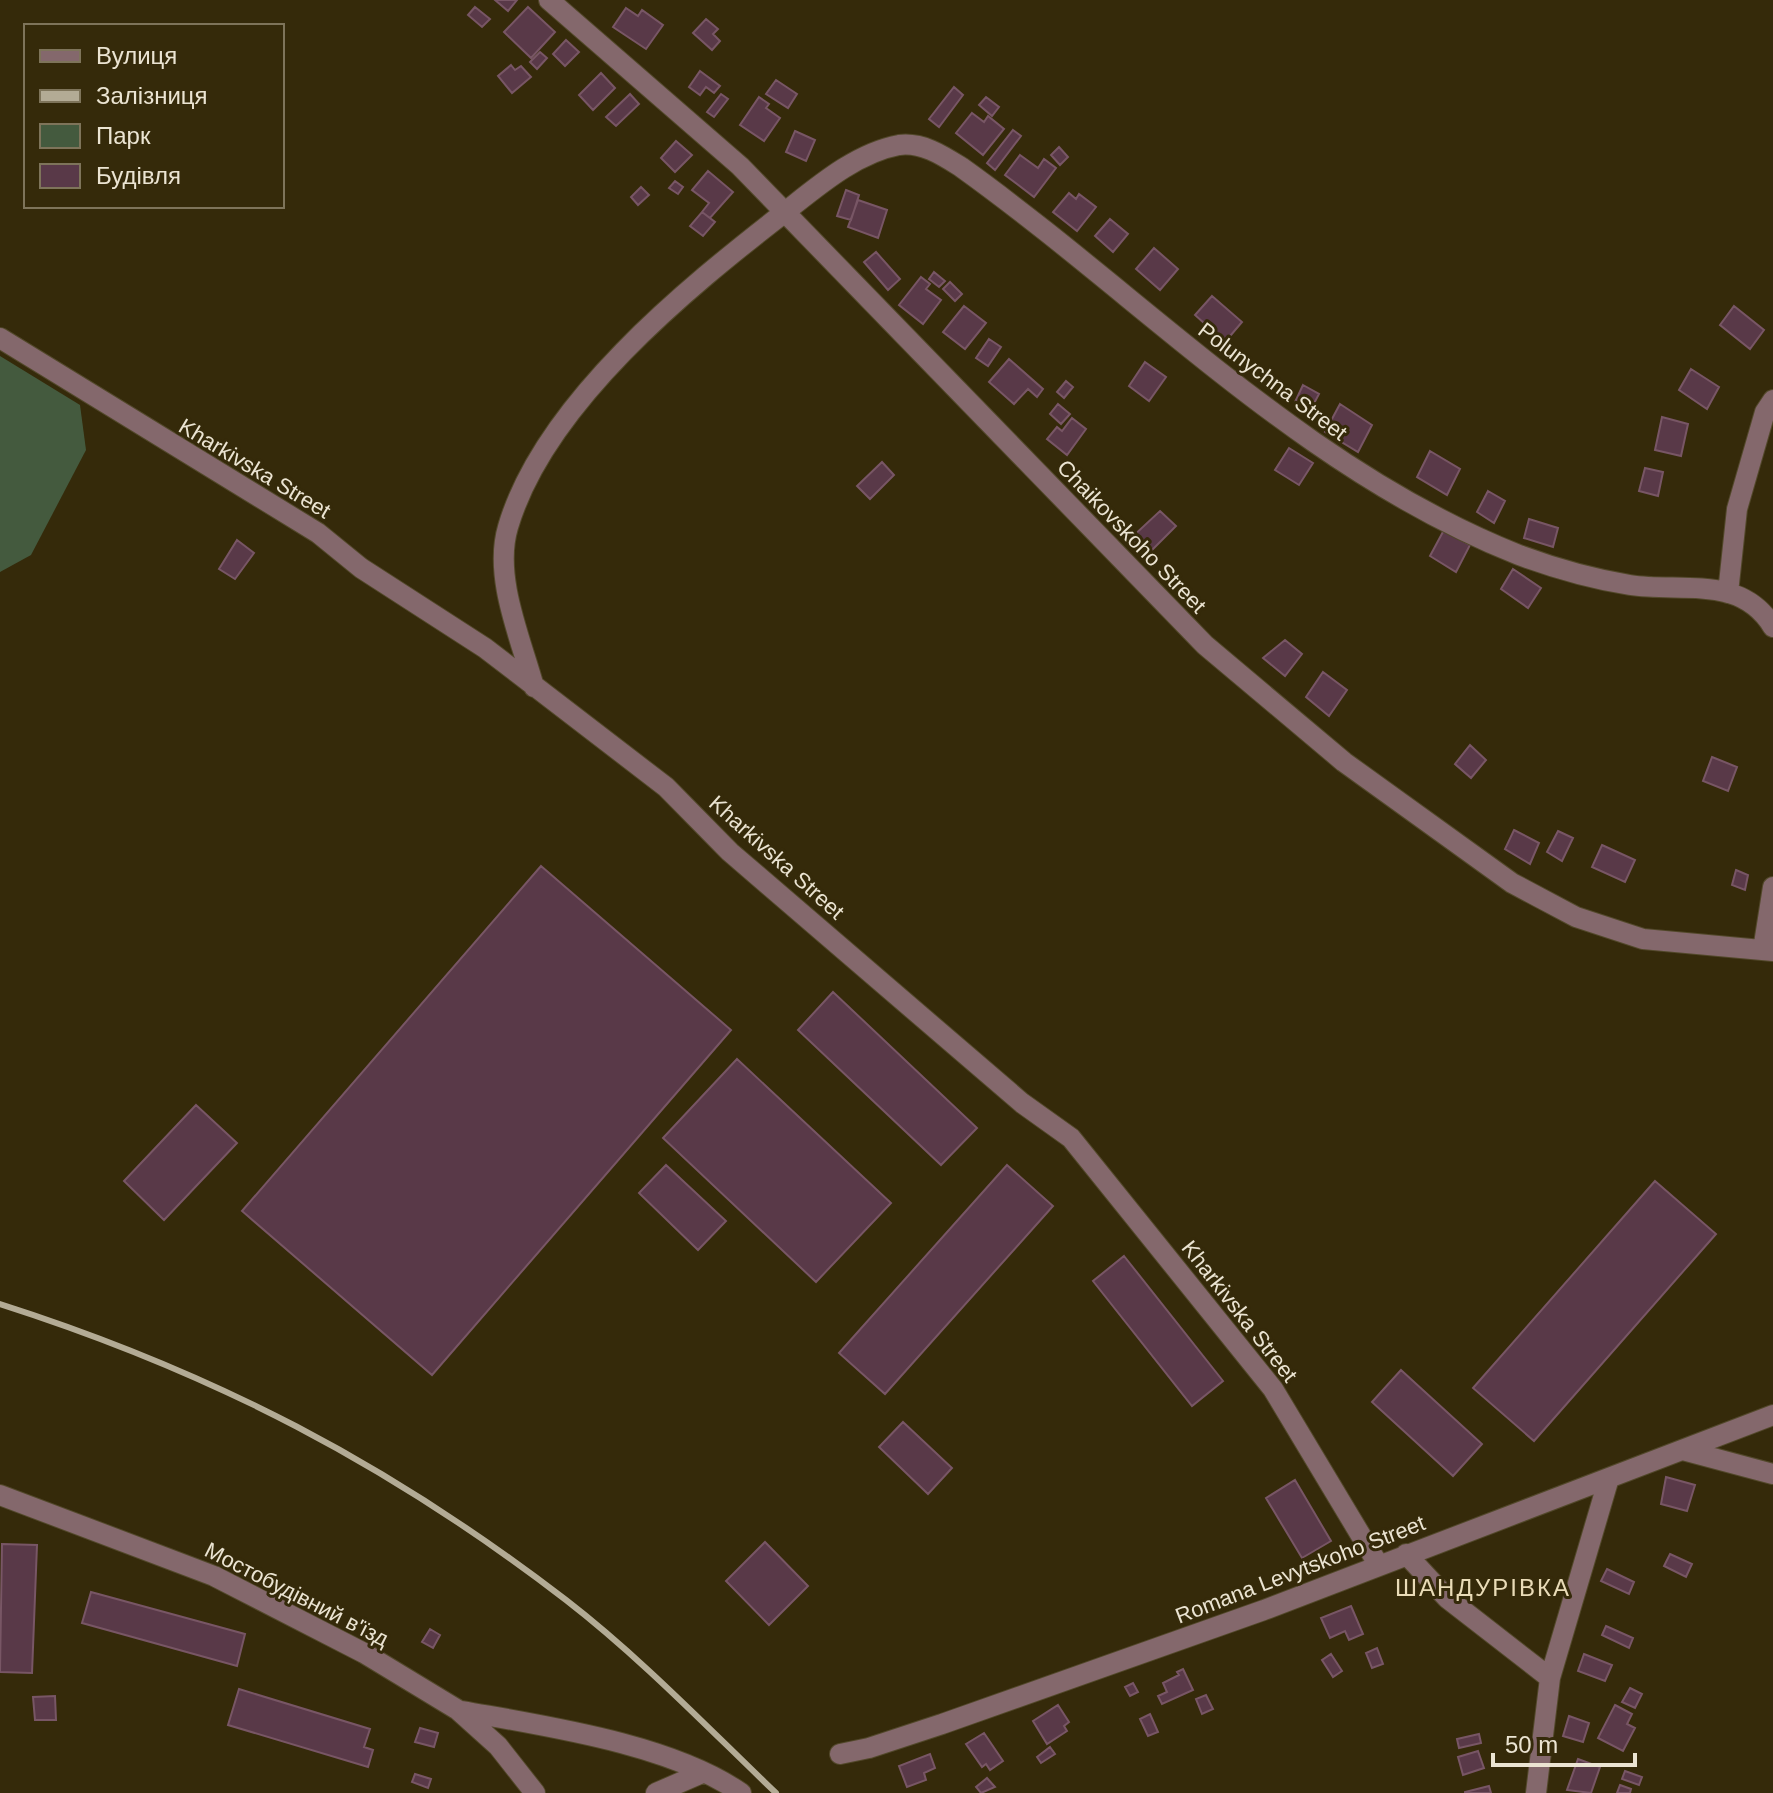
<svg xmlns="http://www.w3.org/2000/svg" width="1773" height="1793" font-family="Helvetica,sans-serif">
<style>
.green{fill:#445a3e}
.building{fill:#593948;stroke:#785665;stroke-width:2}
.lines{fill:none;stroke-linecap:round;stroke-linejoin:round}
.minor-casing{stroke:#52482a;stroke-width:22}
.minor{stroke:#84686c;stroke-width:20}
.rail{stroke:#b3ab95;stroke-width:6}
.labels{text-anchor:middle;stroke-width:6;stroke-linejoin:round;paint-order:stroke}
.street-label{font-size:22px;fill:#ebe4d2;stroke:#352a0a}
.neighbourhood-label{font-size:24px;letter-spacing:2px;fill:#e9dbb7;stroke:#352a0a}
</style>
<rect width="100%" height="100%" fill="#352a0a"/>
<path class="green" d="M0 356 80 405 86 450 31 555 0 572Z"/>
<path class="building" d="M495 0H517L508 11Z
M475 7 490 19 482 27 468 15Z
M528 7 555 32 531 58 504 32Z
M626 8 638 16 642 10 663 25 646 49 613 27Z
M706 19 718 29 713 34 720 41 712 50 693 33Z
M566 40 579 52 565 66 553 54Z
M540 52 547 58 537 69 530 62Z
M511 65 515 70 521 66 531 77 512 93 498 76Z
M700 71 720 86 714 93 706 87 700 95 689 87Z
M601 73 615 88 593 110 579 95Z
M776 80 797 94 788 108 766 94Z
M954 87 963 95 939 127 929 119Z
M630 94 639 104 616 126 606 117Z
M721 94 728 99 714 117 707 112Z
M759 97 769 104 766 108 780 118 764 141 740 125Z
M986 97 999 107 992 116 979 105Z
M972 113 984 122 988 116 1004 129 983 155 956 133Z
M1013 130 1021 136 995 170 987 163Z
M795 131 815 140 806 161 786 152Z
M676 141 692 155 675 172 661 158Z
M1059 147 1068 157 1060 165 1051 155Z
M1020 155 1038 168 1044 159 1056 168 1034 197 1005 175Z
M708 171 733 192 710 218 702 212 709 203 692 190Z
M675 181 683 187 678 194 669 188Z
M641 187 649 195 638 205 631 197Z
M846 190 859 195 851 220 837 216Z
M1069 193 1076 199 1079 194 1096 207 1077 231 1053 212Z
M858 200 887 210 878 238 848 227Z
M702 212 715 222 703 236 690 226Z
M1110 219 1128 234 1113 252 1095 236Z
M1154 248 1178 269 1160 290 1136 269Z
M876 252 900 279 888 290 864 262Z
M934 272 945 281 939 287 929 279Z
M921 277 930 284 926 289 941 300 923 324 899 305Z
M950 282 962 294 955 301 943 289Z
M1212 296 1242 322 1225 342 1195 315Z
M964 306 986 323 965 349 943 332Z
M1734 306 1764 330 1750 349 1720 325Z
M989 339 1001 347 988 366 976 358Z
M1009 359 1043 389 1037 397 1028 389 1014 404 989 382Z
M1145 362 1166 377 1149 401 1129 386Z
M1691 369 1719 387 1707 409 1679 390Z
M1066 381 1073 387 1064 398 1057 392Z
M1303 385 1319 394 1310 411 1295 402Z
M1058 404 1070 414 1061 424 1050 414Z
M1340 404 1372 425 1358 452 1325 432Z
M1662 417 1688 424 1681 456 1655 450Z
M1072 418 1086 429 1067 455 1047 439 1057 427 1062 431Z
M1289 448 1313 463 1299 485 1275 470Z
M1430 451 1460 469 1447 495 1417 477Z
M882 462 894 475 870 499 857 486Z
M1645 468 1663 472 1658 496 1639 491Z
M1488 491 1505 501 1494 523 1477 512Z
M1160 511 1176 526 1147 555 1131 538Z
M1529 519 1558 528 1553 547 1524 538Z
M1444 530 1470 545 1456 572 1430 556Z
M237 540 254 553 235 579 219 569Z
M1513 569 1541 588 1528 608 1501 589Z
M1285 640 1302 654 1285 676 1263 658Z
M1323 672 1347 690 1329 716 1306 697Z
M1470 745 1486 760 1471 778 1455 764Z
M1712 757 1737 767 1728 791 1703 781Z
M1514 830 1539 843 1530 864 1505 849Z
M1558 831 1573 838 1562 861 1547 852Z
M1602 845 1635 860 1625 882 1592 867Z
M541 866 731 1030 432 1375 242 1211Z
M1736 870 1748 875 1745 890 1732 885Z
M833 992 977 1128 941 1165 798 1030Z
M737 1059 891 1203 816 1282 663 1138Z
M196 1105 237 1143 164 1220 124 1181Z
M666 1165 726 1221 698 1250 639 1193Z
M1007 1165 1053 1206 885 1394 839 1353Z
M1655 1181 1716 1234 1534 1441 1473 1388Z
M1124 1256 1223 1381 1192 1406 1093 1281Z
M1401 1370 1482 1444 1453 1476 1372 1402Z
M903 1422 952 1468 928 1494 879 1447Z
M1666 1477 1695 1485 1687 1511 1661 1504Z
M1295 1480 1331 1541 1302 1558 1266 1498Z
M765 1542 808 1586 769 1625 726 1581Z
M2 1544 37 1545 32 1673 0 1672Z
M1670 1554 1692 1564 1686 1577 1664 1566Z
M1607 1569 1634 1582 1629 1594 1601 1581Z
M91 1592 245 1634 237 1666 82 1623Z
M1351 1606 1363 1634 1349 1640 1345 1631 1330 1638 1321 1618Z
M1606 1626 1633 1638 1629 1648 1602 1635Z
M430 1629 440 1635 433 1648 422 1642Z
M1377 1648 1383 1664 1372 1668 1366 1653Z
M1331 1654 1342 1671 1333 1677 1322 1660Z
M1584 1654 1612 1665 1605 1681 1578 1671Z
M1183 1669 1193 1690 1162 1704 1158 1696 1167 1692 1163 1683 1179 1675 1177 1672Z
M1133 1683 1138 1692 1130 1696 1125 1687Z
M1630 1688 1642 1694 1635 1708 1622 1702Z
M239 1689 370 1729 364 1747 373 1750 368 1767 228 1725Z
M1206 1695 1213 1709 1202 1714 1196 1699Z
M55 1696 56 1720H35L33 1697Z
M1058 1705 1069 1722 1064 1726 1067 1731 1047 1744 1033 1721Z
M1615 1705 1632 1714 1627 1724 1635 1728 1623 1751 1598 1738Z
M1150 1714 1158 1732 1148 1736 1140 1719Z
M1569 1716 1589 1723 1583 1742 1563 1736Z
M420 1728 438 1733 434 1747 415 1742Z
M984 1733 1003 1761 990 1770 986 1764 982 1767 966 1744Z
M1479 1734 1481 1743 1459 1748 1457 1739Z
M1050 1747 1055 1754 1041 1763 1037 1757Z
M1478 1751 1484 1768 1463 1775 1458 1757Z
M930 1754 935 1768 924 1773 926 1780 907 1787 899 1766Z
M1578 1759 1600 1767 1591 1793 1567 1790Z
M1625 1771 1642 1777 1639 1785 1622 1779Z
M415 1774 431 1779 428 1788 412 1782Z
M987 1778 995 1787 981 1793 976 1787Z
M1620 1785 1631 1789 1630 1793H1617Z
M1489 1786 1491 1793H1465V1792Z"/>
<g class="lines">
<defs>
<path id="minor" d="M549 0 740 166 1205 645 1344 762 1512 883 1576 917 1643 939 1773 951
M0 338 318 533 361 568 485 648 666 787 730 852 1022 1103 1071 1138 1273 1389 1378 1564
M1728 593 1737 509 1765 412 1773 400
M534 687C521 639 493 577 508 527 544 404 687 288 785 212 818 186 856 153 899 145 922 142 942 155 961 167 1145 299 1304 470 1519 555 1554 568 1593 579 1630 585 1681 593 1741 574 1773 627
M1763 950 1773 887
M1683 1450 1773 1474
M0 1495 214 1576 364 1653 458 1710 498 1746 535 1793
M1406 1554 1447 1598 1550 1678
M462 1711C545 1726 671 1744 741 1793
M840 1754 869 1748 942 1724 1264 1610 1773 1415
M656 1793 702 1773
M1536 1793 1550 1678 1609 1478"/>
</defs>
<use href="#minor" class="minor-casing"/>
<use href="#minor" class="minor"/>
<path class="rail" d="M0 1304C213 1372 389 1464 566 1600 641 1658 708 1728 776 1793"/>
</g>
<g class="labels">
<g class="street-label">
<text transform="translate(1273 381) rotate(37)" y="8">Polunychna Street</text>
<text transform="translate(255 468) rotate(31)" y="8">Kharkivska Street</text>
<text transform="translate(1132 536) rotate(46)" y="8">Chaikovskoho Street</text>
<text transform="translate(777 857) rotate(42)" y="8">Kharkivska Street</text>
<text transform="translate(1240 1311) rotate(52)" y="8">Kharkivska Street</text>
<text transform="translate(1300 1569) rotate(-21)" y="8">Romana Levytskoho Street</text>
<text transform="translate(297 1594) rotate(27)" y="8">Мостобудівний в'їзд</text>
</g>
<g class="neighbourhood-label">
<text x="1483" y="1596">ШАНДУРІВКА</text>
</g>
</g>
<rect x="24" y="24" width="260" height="184" fill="#352a0a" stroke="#7e745a" stroke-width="2"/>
<rect x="40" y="50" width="40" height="12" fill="#84686c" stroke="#7e745a" stroke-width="2"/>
<text x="96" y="64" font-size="24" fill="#ebe4d2">Вулиця</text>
<rect x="40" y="90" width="40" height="12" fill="#b3ab95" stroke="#7e745a" stroke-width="2"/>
<text x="96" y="104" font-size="24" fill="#ebe4d2">Залізниця</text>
<rect x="40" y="124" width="40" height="24" fill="#445a3e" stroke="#7e745a" stroke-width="2"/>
<text x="96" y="144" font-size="24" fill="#ebe4d2">Парк</text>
<rect x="40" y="164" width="40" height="24" fill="#593948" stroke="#7e745a" stroke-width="2"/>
<text x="96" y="184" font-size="24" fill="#ebe4d2">Будівля</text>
<path d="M1493 1753v12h142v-12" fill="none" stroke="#ebe4d2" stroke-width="4"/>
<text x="1505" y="1753" font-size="24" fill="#ebe4d2" stroke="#352a0a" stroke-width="6" paint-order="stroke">50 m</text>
</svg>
